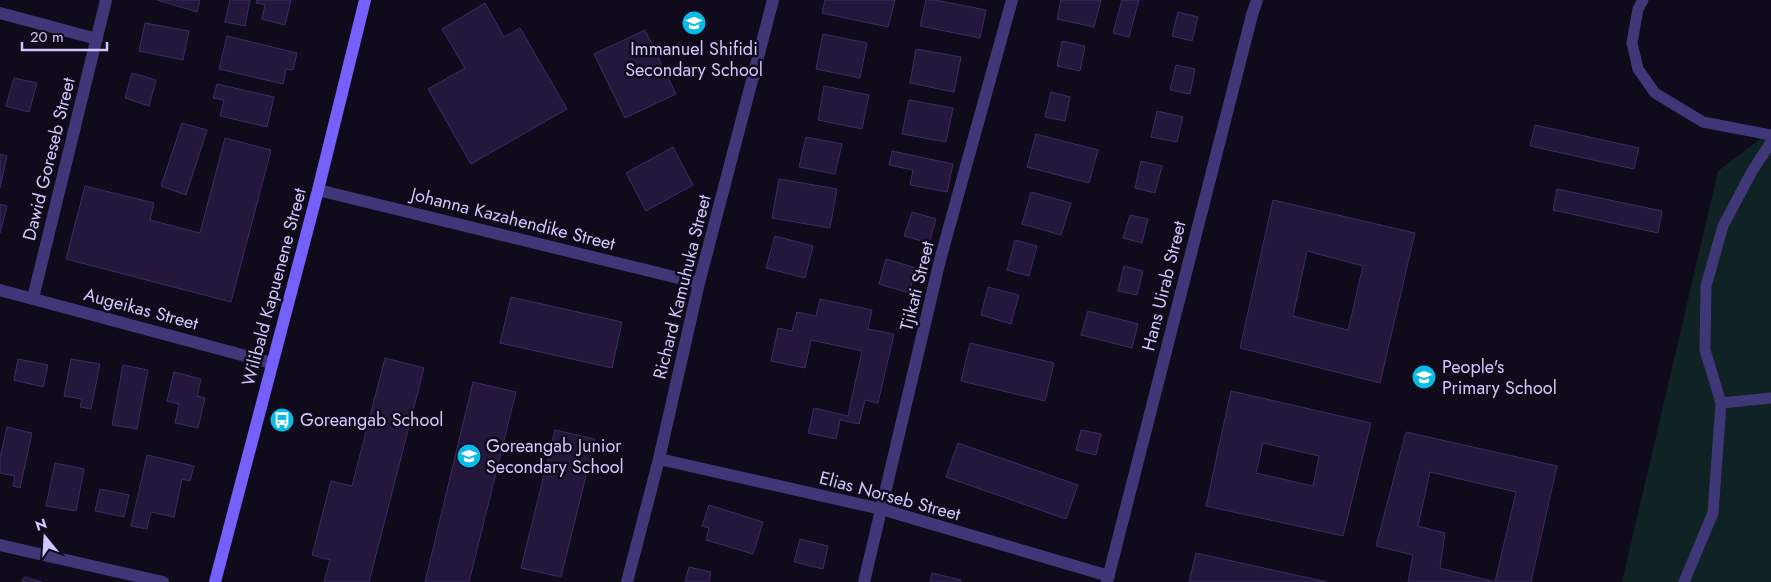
<svg xmlns="http://www.w3.org/2000/svg" width="1771" height="582" font-family="Jost,sans-serif">
<style>
.pitch{fill:#0f2324}
.building{fill:#23183b;stroke:#3c2b66;fill-rule:evenodd}
.lines{fill:none;stroke-linecap:round;stroke-linejoin:round}
.lane{stroke:#403779;stroke-width:11}
.street{stroke:#403779;stroke-width:12}
.secondary{stroke:#7460fb;stroke-width:12}
.labels{text-anchor:middle;stroke-width:5;stroke-linejoin:round;paint-order:stroke}
.poi-label{font-size:18px;fill:#d2c7fd;stroke:#0f0b1b;text-anchor:start}
.street-label{font-size:18px;fill:#d2c7fd;stroke:#0f0b1b}
</style>
<rect width="100%" height="100%" fill="#0f0b1b"/>
<path class="pitch" d="M1771 131V582H1622L1718 171Z"/>
<path class="building" d="M157 0H200L197 12Z
M230 0H250L245 26 225 22Z
M257 0H291L285 25 262 19 265 5 256 3Z
M825 0H895L888 27 822 13Z
M926 0H935L986 10 980 38 920 26Z
M1061 0H1101L1094 27 1057 19Z
M1122 0H1139L1129 37 1113 33Z
M485 3 504 37 520 28 567 109 471 164 428 89 465 68 442 29Z
M1178 12 1198 17 1192 41 1172 36Z
M145 23 189 31 183 60 139 51Z
M645 30 676 94 625 118 594 54Z
M823 34 867 43 860 78 816 69Z
M227 36 297 53 293 70 286 69 283 84 219 69Z
M1062 41 1085 46 1080 71 1057 66Z
M916 49 961 57 954 92 910 83Z
M1176 65 1195 69 1190 94 1170 90Z
M132 73 156 80 149 106 125 98Z
M14 78 37 83 29 112 6 106Z
M217 84 274 97 267 127 220 116 224 100 213 98Z
M824 86 869 95 862 129 818 120Z
M1051 92 1070 97 1065 121 1045 117Z
M909 100 953 108 946 142 902 134Z
M1157 111 1183 117 1177 142 1151 137Z
M182 123 207 130 186 195 161 186Z
M1535 125 1639 148 1634 169 1530 146Z
M1036 134 1098 150 1089 183 1027 167Z
M806 137 842 144 835 174 799 167Z
M225 138 271 150 231 302 66 259 85 186 154 203 150 220 200 233Z
M673 147 693 185 646 211 626 173Z
M892 151 953 164 947 192 910 185 913 170 889 165Z
M0 154 7 156 0 188Z
M1141 161 1162 166 1155 193 1135 188Z
M779 179 837 189 830 228 772 218Z
M1557 189 1662 211 1658 233 1553 210Z
M1031 192 1071 203 1061 235 1022 224Z
M1273 200 1415 233 1380 383 1240 348ZM1307 251 1363 266 1348 330 1293 316Z
M0 204 7 206 0 233Z
M912 212 936 219 929 243 904 236Z
M1130 215 1148 219 1142 243 1123 238Z
M775 236 813 246 805 278 766 268Z
M1015 240 1037 246 1029 276 1007 270Z
M886 259 916 268 909 293 879 284Z
M1124 266 1143 271 1137 295 1118 291Z
M988 287 1019 295 1011 324 981 315Z
M511 297 622 322 612 368 500 343Z
M820 299 872 310 868 329 894 334 878 403 865 400 859 424 840 420 836 439 808 433 814 408 848 416 862 351 811 340 805 368 771 361 778 328 792 331 797 312 816 316Z
M1088 311 1138 324 1132 348 1081 335Z
M970 343 1054 363 1045 401 961 381Z
M385 358 424 368 369 582H324L330 560 312 555 331 481 352 486Z
M18 359 48 365 43 387 14 380Z
M71 359 100 364 91 409 80 407 82 399 64 396Z
M123 365 148 370 137 429 112 425Z
M174 372 201 379 197 396 205 398 198 428 175 423 179 404 167 401Z
M473 382 516 392 469 582H425Z
M1231 391 1371 423 1343 536 1206 506ZM1263 443 1319 456 1313 486 1256 473Z
M7 427 32 433 20 488 13 486 15 476 0 473V458Z
M555 430 595 439 561 577 521 568Z
M1081 430 1101 434 1096 455 1076 450Z
M1406 432 1557 466 1531 582H1408L1413 555 1376 546ZM1430 472 1516 492 1495 582 1440 568 1445 533 1418 526Z
M958 443 1078 485 1066 519 946 477Z
M147 455 194 466 190 481 182 479 174 517 151 512 147 529 131 526Z
M55 463 84 469 76 511 46 506Z
M100 489 129 495 124 517 95 511Z
M709 505 763 522 753 554 706 540 709 528 702 526Z
M800 539 828 546 823 569 794 562Z
M1196 553 1327 582H1189Z
M689 567 711 572 709 582H685Z
M932 573 961 580 960 582H930Z
M24 577 42 582H22Z"/>
<g class="lines">
<path class="lane" d="M1643 0 1638 9 1632 43 1638 69 1655 93 1703 122 1771 135
M1721 403 1771 398
M1684 582 1713 513 1721 403 1705 350 1706 286 1723 226 1751 173 1771 142"/>
<path class="street" d="M0 13 97 39
M318 190 699 283
M0 290 272 363
M33 298 106 0
M659 459 881 509 1109 576
M0 545 163 582
M627 582 659 459 699 283 773 0
M864 582 940 260 1012 0
M1107 582 1252 15 1257 0"/>
<path class="secondary" d="M215 582 318 190 365 0"/>
</g>
<defs>
<symbol id="school-disc" viewBox="-11 -11 22 22"><circle r="9.5" fill="#07bce9" stroke="#0f0b1b"/><path d="M0-5L7-2L0 1L-7-2ZM-4 1L0 2.5L4 1V4Q0 6-4 4Z" fill="#fff"/></symbol>
<symbol id="bus-disc" viewBox="-11 -11 22 22"><circle r="9.5" fill="#07bce9" stroke="#0f0b1b"/><path d="M-5-6H5V4H4V6H2V4H-2V6H-4V4H-5ZM-3.5-4V0h7V-4ZM-3.5 1.2v1.5H-2V1.2ZM2 1.2v1.5H3.5V1.2Z" fill="#fff"/></symbol>
</defs>
<g fill-rule="evenodd">
<use href="#school-disc" x="680" y="9" width="28" height="28"/>
<use href="#school-disc" x="1410" y="363" width="28" height="28"/>
<use href="#bus-disc" x="268" y="406" width="28" height="28"/>
<use href="#school-disc" x="455" y="442" width="28" height="28"/>
</g>
<g class="labels">
<g class="poi-label">
<text x="694" y="55" text-anchor="middle">Immanuel Shifidi<tspan x="694" dy="21">Secondary School</tspan></text>
<text x="1442" y="373">People's<tspan x="1442" dy="21">Primary School</tspan></text>
<text x="300" y="426">Goreangab School</text>
<text x="486" y="452">Goreangab Junior<tspan x="486" dy="21">Secondary School</tspan></text>
</g>
<g class="street-label">
<text transform="translate(49 159) rotate(-76)" y="6">Dawid Goreseb Street</text>
<text transform="translate(513 219) rotate(14)" y="6">Johanna Kazahendike Street</text>
<text transform="translate(917 286) rotate(-76)" y="6">Tjikati Street</text>
<text transform="translate(1164 286) rotate(-76)" y="6">Hans Uirab Street</text>
<text transform="translate(274 287) rotate(-75)" y="6">Wilibald Kapuenene Street</text>
<text transform="translate(682 287) rotate(-76)" y="6">Richard Kamuhuka Street</text>
<text transform="translate(141 309) rotate(15)" y="6">Augeikas Street</text>
<text transform="translate(890 496) rotate(15)" y="6">Elias Norseb Street</text>
</g>
</g>
<g transform="translate(45 537) rotate(342)" stroke="#0f0b1b" stroke-width="4" paint-order="stroke">
<path d="M0-4L9 19L0 12L-9 19Z" fill="#d2c7fd"/>
<text y="-8" font-size="14" font-weight="bold" text-anchor="middle" fill="#d2c7fd">N</text>
</g>
<path d="M22 42v8h85v-8" fill="none" stroke="#d2c7fd" stroke-width="2.5"/>
<text x="30" y="42" font-size="15" fill="#d2c7fd" stroke="#0f0b1b" stroke-width="4" paint-order="stroke">20 m</text>
</svg>
